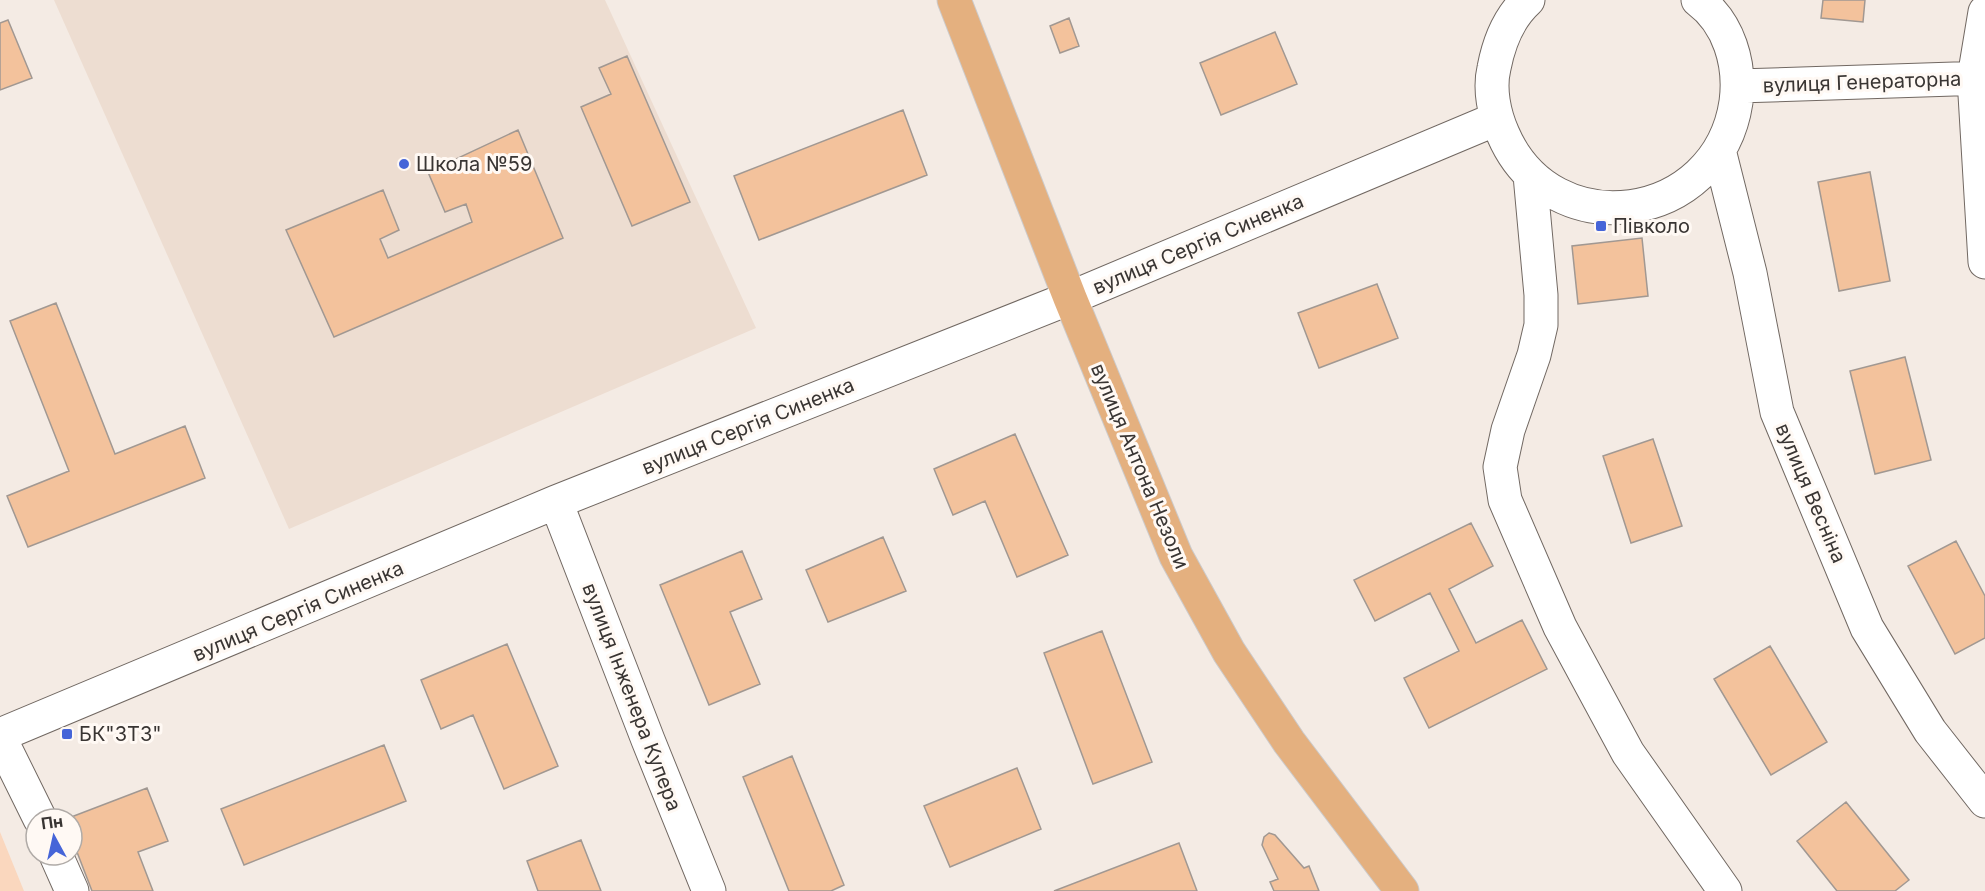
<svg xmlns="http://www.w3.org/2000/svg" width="1985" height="891" font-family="Inter,sans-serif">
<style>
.built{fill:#edddd1}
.green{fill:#fad7be}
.building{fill:#f3c29c;stroke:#a19892;stroke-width:1.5}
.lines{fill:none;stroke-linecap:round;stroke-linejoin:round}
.minor-casing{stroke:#716862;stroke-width:35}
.major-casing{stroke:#cccaca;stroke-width:35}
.minor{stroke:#fff;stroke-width:33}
.major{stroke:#e4b07f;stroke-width:33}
.poi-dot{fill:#4665d8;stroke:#fff9f4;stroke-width:2}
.labels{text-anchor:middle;stroke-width:6;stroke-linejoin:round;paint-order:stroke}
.street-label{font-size:20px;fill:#393533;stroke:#fff9f4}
.poi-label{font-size:20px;fill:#393533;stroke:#fff9f4;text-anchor:start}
</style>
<rect width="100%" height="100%" fill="#f4ebe4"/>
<path class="built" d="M54 0H605L756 328 289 529Z"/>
<path class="green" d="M0 832 24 891H0Z"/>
<path class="building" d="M1823 0H1865L1863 22 1821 18Z
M1069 18 1079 46 1060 53 1050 26Z
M8 20 32 78 0 90V23Z
M1275 32 1297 84 1221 115 1200 63Z
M627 56 690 202 632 226 581 107 611 94 599 68Z
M903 110 927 175 759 240 734 176Z
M518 130 563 238 334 337 286 230 383 190 399 230 380 239 388 258 472 222 466 204 445 212 428 172Z
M1870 172 1890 281 1839 291 1818 182Z
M1642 238 1648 296 1578 304 1572 246Z
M1377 284 1398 338 1319 368 1298 313Z
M56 303 115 454 185 426 205 478 28 547 7 496 69 471 10 321Z
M1905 357 1931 460 1875 474 1850 371Z
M1015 434 1068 555 1017 577 985 501 953 515 934 469Z
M1653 439 1682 526 1631 543 1603 456Z
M1471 523 1493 566 1449 589 1476 643 1522 620 1547 669 1429 728 1404 678 1459 651 1430 593 1375 621 1354 580Z
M883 537 906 591 828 622 806 570Z
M1956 541 1985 596V638L1955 654 1908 566Z
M742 551 762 599 730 612 760 684 709 705 660 585Z
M1102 631 1152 762 1093 784 1044 653Z
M507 644 558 766 504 789 473 715 441 729 421 680Z
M1770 646 1827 742 1771 775 1714 679Z
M384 745 406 801 244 865 221 809Z
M792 756 844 885 831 891H789L743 777Z
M1017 768 1041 829 950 867 924 806Z
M147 788 168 841 138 852 153 891H92L72 839V819H66Z
M1846 802 1909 880 1895 891H1837L1797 841Z
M1269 833 1275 835 1304 868 1309 866 1319 891H1274L1270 882 1278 879 1262 845 1264 837Z
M581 840 601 891H538L527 861Z
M1179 843 1197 891H1054Z"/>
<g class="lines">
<defs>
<path id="minor" d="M1528 0C1508 18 1499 42 1494 68 1489 89 1494 114 1503 134 1552 248 1718 224 1736 102 1741 64 1729 23 1698 0
M1985 12 1974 78 1985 262
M1738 86 1985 78
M1719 150 1750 273 1777 412 1867 628 1930 731 1985 801
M1530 175 1541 295V325L1534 355 1508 430 1500 467 1505 500 1560 627 1628 753 1725 891
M556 502 648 740 709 891
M0 735 556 502 1070 298 1496 119
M0 738 40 819
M56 855 72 891"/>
<path id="major" d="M954 0 1070 298 1176 556 1229 652 1289 742 1402 891"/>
</defs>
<use href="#minor" class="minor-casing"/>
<use href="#major" class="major-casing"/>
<use href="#minor" class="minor"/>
<use href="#major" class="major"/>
</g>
<g class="poi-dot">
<circle cx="404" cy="164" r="6"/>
<rect x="1595" y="220" width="12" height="12" rx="3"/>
<rect x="61" y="728" width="12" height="12" rx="3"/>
</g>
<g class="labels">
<g class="street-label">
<text transform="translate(1862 82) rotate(-2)" y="7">вулиця Генераторна</text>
<text transform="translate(1198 244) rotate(-23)" y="7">вулиця Сергія Синенка</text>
<text transform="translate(748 426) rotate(-22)" y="7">вулиця Сергія Синенка</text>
<text transform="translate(1140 466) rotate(67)" y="7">вулиця Антона Незоли</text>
<text transform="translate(1811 493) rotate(67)" y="7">вулиця Весніна</text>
<text transform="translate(298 611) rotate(-23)" y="7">вулиця Сергія Синенка</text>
<text transform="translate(632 697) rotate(69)" y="7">вулиця Інженера Купера</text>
</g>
<g class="poi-label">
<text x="416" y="171">Школа №59</text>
<text x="1613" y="233">Півколо</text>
<text x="79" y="741">БК"ЗТЗ"</text>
</g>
</g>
<g transform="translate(54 837) rotate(352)"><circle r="28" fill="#fff9f4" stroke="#b0aba7" stroke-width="1.5"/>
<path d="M0-4.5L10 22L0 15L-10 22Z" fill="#4665d8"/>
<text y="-9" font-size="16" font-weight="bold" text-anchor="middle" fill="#393533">Пн</text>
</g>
</svg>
